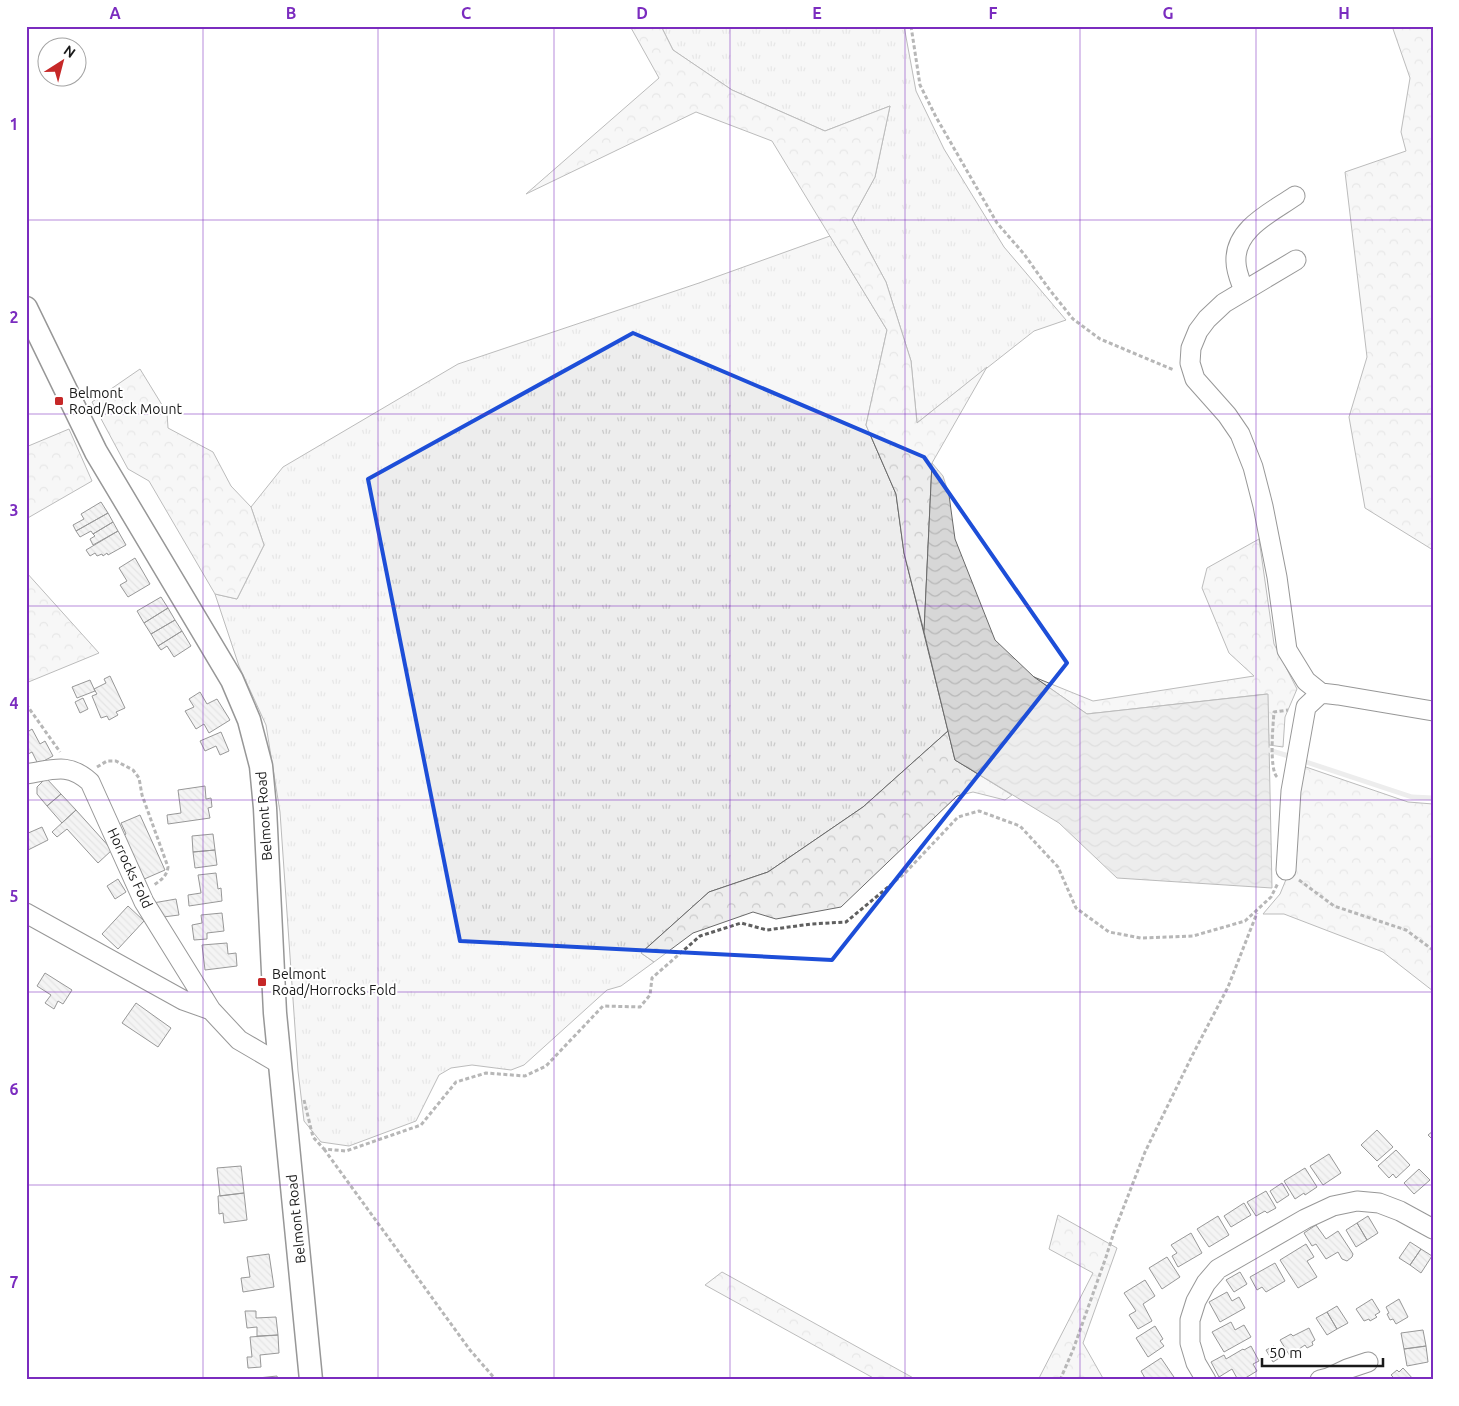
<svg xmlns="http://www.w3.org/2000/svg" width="1459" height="1406" font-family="Ubuntu,sans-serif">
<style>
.grass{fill:url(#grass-tufts);stroke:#6a6a6a}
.forest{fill:url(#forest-crowns);stroke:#6a6a6a}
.water{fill:url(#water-waves);stroke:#6a6a6a}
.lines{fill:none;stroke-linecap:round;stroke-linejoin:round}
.stream{stroke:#d7d7d7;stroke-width:5}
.building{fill:url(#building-back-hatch);stroke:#1a1a1a}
.minor-casing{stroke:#1a1a1a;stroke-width:21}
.major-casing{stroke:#1a1a1a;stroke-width:25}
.path{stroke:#5f5f5f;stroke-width:3;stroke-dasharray:4 2.5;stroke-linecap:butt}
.minor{stroke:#fff;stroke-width:19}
.major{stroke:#fff;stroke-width:22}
.marked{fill:none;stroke:#1d4ed8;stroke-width:4;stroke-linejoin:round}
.grid{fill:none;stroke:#7b2cbf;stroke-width:1;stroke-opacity:0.55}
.poi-dot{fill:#c62828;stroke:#fff;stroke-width:2}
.labels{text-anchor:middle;stroke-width:4;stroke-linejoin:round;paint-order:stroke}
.poi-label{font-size:14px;fill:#1a1a1a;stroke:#fff;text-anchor:start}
.street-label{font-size:14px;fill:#1a1a1a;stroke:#fff}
.neatline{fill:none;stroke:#7b2cbf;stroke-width:2}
.grid-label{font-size:16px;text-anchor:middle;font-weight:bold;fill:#7b2cbf}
</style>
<defs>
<pattern id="grass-tufts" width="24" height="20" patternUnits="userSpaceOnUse" patternTransform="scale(1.25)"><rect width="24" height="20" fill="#ededed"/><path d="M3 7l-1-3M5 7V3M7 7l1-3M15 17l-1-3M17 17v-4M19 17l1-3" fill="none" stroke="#cbcbcb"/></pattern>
<pattern id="forest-crowns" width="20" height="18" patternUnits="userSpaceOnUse" patternTransform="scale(1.25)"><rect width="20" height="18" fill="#ededed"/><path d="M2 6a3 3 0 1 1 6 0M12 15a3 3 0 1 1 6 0" fill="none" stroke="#cbcbcb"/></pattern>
<pattern id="water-waves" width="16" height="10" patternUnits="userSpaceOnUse" patternTransform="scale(1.25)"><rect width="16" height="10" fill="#d7d7d7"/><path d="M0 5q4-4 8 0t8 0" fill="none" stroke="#b8b8b8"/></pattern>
<pattern id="building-back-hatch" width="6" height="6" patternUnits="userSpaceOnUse" patternTransform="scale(1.25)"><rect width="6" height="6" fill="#e6e6e6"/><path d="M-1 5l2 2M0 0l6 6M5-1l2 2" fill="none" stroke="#c5c5c5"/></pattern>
</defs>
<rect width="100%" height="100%" fill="#fff"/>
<path class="grass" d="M661 26H904L916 91 944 149 1004 247 1066 320 1034 331 917 423 911 361 886 282 852 219 875 177 890 106 825 131 732 90 673 50Z
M830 236 887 330 866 425 896 494 904 553 948 731 863 807 768 872 709 892 641 953 654 962 621 986 607 990 524 1065 511 1070 472 1065 451 1068 439 1075 416 1121 349 1146 321 1142 304 1121 298 1071 280 812 266 725 239 666 215 594 237 599 264 545 251 507 283 467 458 364 699 283Z"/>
<path class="forest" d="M630 26H661L673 50 732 90 825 131 890 106 875 177 852 219 886 282 911 361 917 423 987 367 932 463 924 632 904 553 896 494 866 425 887 330 772 141 696 112 526 194 659 78Z
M1392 26H1433V550L1365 508 1349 417 1367 357 1345 172 1406 151 1401 132 1410 78Z
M140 369 167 413 168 428 213 452 231 486 251 507 264 545 237 599 215 594 149 481 128 469 92 402Z
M69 429 92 481 26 519V447Z
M1259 539 1274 644 1297 689 1285 717 1283 747 1269 745 1267 694 1087 714 1034 677 1093 701 1254 676 1229 653 1202 588 1207 568Z
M26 572 99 653 26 683Z
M948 731 955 760 1012 795 1005 800 973 792 957 796 841 907 776 919 753 912 693 933 654 962 641 953 709 892 768 872 863 807Z
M1300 765 1408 802 1433 804V991L1383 952 1284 914H1263L1280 894 1292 865Z
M1058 1215 1117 1248 1083 1343 1104 1380H1038L1093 1273 1049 1249Z
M722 1272 917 1380H877L705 1285Z"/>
<path class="water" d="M932 463 943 476 949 495 955 539 995 640 1034 677 1087 714 1268 694 1272 888 1117 878 1059 823 955 760 924 632Z"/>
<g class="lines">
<path class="stream" d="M1269 750 1292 757
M1300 760 1412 797 1433 798"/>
</g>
<path class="building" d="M101 502 108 513 76 531 73 525 84 519 81 514Z
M108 513 113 522 93 534 91 531 80 537 76 531Z
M113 522 118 531 93 545 90 539 95 536 93 534Z
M118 531 126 545 108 555 107 553 103 556 102 554 97 556 95 553 90 556 86 550Z
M135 558 150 584 128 597 120 585 127 581 119 568Z
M161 597 168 608 144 623 137 611Z
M168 608 175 620 151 634 144 623Z
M175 620 182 631 158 646 151 634Z
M182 631 191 646 174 657 167 646 161 650 158 646Z
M110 676 125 708 116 712 118 715 109 720 107 716 101 718 92 696 97 694 94 689 106 683 104 679Z
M90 680 95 691 77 698 72 687Z
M200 692 207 704 217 699 230 720 209 733 204 724 196 729 185 711 194 707 189 699Z
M83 698 88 709 80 713 75 702Z
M32 729 40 744 45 741 53 756 38 764 32 752 26 755V733Z
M221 732 229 751 220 755 216 746 205 751 200 741Z
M46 778 61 794 47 806 37 794V787Z
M205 786 206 799 211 798 212 807 208 808 210 818 168 824 167 815 181 813 178 790Z
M61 794 76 810 62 823 47 806Z
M76 810 112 850 98 863 67 829 57 837 52 832Z
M140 815 165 870 142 880 123 836 126 834 121 823Z
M42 827 48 840 26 851V834Z
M213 834 215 850 193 852 192 836Z
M215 850 217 865 195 868 193 852Z
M216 873 218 889 221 888 222 901 189 906 188 895 201 893 198 875Z
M118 879 126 892 115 899 107 886Z
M176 899 179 915 163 917 153 903Z
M128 906 144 921 118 949 102 934Z
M222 913 224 931 207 933V939L194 940 192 925 202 923 201 915Z
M227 943 228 954 236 953 237 966 205 970 202 945Z
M45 973 72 990 63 1004 58 1001 54 1009 45 1003 51 995 37 986Z
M136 1003 171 1028 158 1047 122 1023Z
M1377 1130 1393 1147 1377 1161 1361 1145Z
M1433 1131V1140L1428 1135Z
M1396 1150 1410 1165 1396 1178 1393 1174 1389 1178 1378 1166Z
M1329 1154 1341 1173 1323 1185 1310 1166Z
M241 1166 244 1193 220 1196 217 1168Z
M1305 1168 1317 1187 1305 1195 1304 1193 1295 1199 1284 1181Z
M1419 1169 1430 1180 1414 1194 1404 1183Z
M1282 1183 1289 1195 1277 1203 1270 1191Z
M1266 1191 1276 1208 1267 1213 1265 1211 1256 1216 1247 1202Z
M244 1193 247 1220 224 1223 223 1213 219 1214 218 1196Z
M1244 1203 1251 1215 1231 1227 1224 1216Z
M1218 1216 1229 1235 1209 1247 1197 1229Z
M1368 1216 1378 1233 1367 1240 1357 1223Z
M1357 1223 1367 1240 1356 1247 1346 1230Z
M1316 1225 1326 1239 1338 1231 1353 1254 1352 1257 1347 1261 1342 1259 1338 1252 1326 1259 1316 1244 1312 1246 1304 1233Z
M1191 1233 1202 1253 1178 1267 1172 1256 1177 1253 1171 1245Z
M1410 1242 1421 1249 1410 1265 1399 1258Z
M1306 1244 1314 1257 1307 1261 1317 1277 1298 1288 1280 1260Z
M1421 1249 1432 1256 1421 1273 1410 1265Z
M269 1254 274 1287 243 1292 241 1278 250 1277 247 1257Z
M1167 1257 1180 1277 1162 1289 1149 1268Z
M1275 1263 1285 1281 1266 1292 1262 1287 1257 1290 1250 1277Z
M1240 1272 1247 1284 1234 1292 1226 1280Z
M1145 1280 1155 1296 1143 1304 1152 1321 1138 1329 1129 1315 1136 1311 1124 1293Z
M1227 1292 1232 1301 1239 1297 1245 1308 1220 1322 1209 1302Z
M1372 1299 1380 1312 1375 1315 1377 1317 1370 1321 1369 1319 1364 1321 1356 1309Z
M1399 1299 1408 1317 1396 1324 1393 1319 1390 1320 1387 1314 1389 1313 1386 1307Z
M1337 1306 1348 1323 1337 1329 1327 1312Z
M245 1311H256V1318L276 1317 278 1335 257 1336V1327L247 1328Z
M1327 1312 1337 1329 1327 1335 1316 1318Z
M1231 1322 1235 1330 1244 1325 1251 1337 1224 1352 1212 1332Z
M1155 1326 1163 1339 1160 1341 1164 1346 1148 1357 1136 1338Z
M1309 1328 1315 1340 1312 1342 1313 1345 1307 1348 1305 1345 1299 1349 1301 1350 1290 1356 1280 1340 1291 1334 1293 1336Z
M1423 1330 1426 1346 1404 1349 1401 1333Z
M278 1335 279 1353 260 1355 261 1367 248 1368 247 1357H252L250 1337Z
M1251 1346 1259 1361 1253 1364 1257 1371 1242 1380H1238L1232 1369 1219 1377 1211 1362 1224 1355 1226 1359 1243 1349 1244 1350Z
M1274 1346 1281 1357 1273 1362 1266 1350Z
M1426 1346 1428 1362 1407 1366 1404 1349Z
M1161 1358 1176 1380H1146L1141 1371Z
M1403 1368 1414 1380H1390L1393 1377 1391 1375 1397 1370 1399 1372Z
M277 1376 278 1380H258V1378Z"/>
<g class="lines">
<defs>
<path id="minor" d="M1296 260 1224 303 1207 319 1198 331 1191 348 1190 363 1195 379 1227 415 1240 434 1253 467 1263 506 1277 577 1287 650 1306 681 1321 693 1338 695 1433 711
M1244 291C1241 282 1236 272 1236 262 1234 229 1272 212 1295 196
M26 774C53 770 68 762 90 782L144 902 211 1010 239 1040 280 1064
M1286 870 1291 791 1306 707 1321 693
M26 913 183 1000 211 1010
M1206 1380 1196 1363 1190 1343V1320L1196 1301 1206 1283 1218 1269 1305 1219 1333 1206 1357 1201 1379 1203 1400 1211 1433 1229
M1320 1380 1328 1378 1347 1369 1368 1362"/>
<path id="major" d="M26 308 96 452 232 680 249 720 261 766 265 808 275 1013 311 1380"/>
</defs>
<use href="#minor" class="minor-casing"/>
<use href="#major" class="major-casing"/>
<path class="path" d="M911 26 920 85 936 117 997 223 1024 254 1049 289 1073 319 1100 339 1174 370
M26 704 60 752
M97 767 107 761H116L133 770 139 778 142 795 168 867C167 876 161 880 154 885
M1277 777C1269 769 1273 725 1274 712L1288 710
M1299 880 1334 906 1406 930 1433 950
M304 1100 313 1137 324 1149 346 1151 421 1125 456 1082 486 1073 525 1076 546 1066 603 1006 640 1007 650 995 652 978 700 936 741 923 767 930 811 924 846 922 905 873 958 817 979 811 1020 826 1058 867 1076 908 1109 932 1141 938 1193 936 1245 921 1271 897 1278 883
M324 1149 470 1350 496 1380
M1060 1380 1073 1350 1106 1257 1114 1232 1145 1152 1193 1054 1228 987 1257 913"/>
<use href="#minor" class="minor"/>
<use href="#major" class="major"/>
</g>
<path d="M0 0H1459V1406H0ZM633 333 924 457 1067 663 832 960 460 941 368 479Z" fill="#fff" fill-opacity=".55" fill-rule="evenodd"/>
<path class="marked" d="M633 333 924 457 1067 663 832 960 460 941 368 479Z"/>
<path class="grid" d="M203 26V1380M378 26V1380M554 26V1380M730 26V1380M905 26V1380M1080 26V1380M1256 26V1380M26 220H1433M26 414H1433M26 606H1433M26 800H1433M26 992H1433M26 1185H1433"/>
<g class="poi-dot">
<rect x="54" y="396" width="10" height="10" rx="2.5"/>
<rect x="257" y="977" width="10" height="10" rx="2.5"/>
</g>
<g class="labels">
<g class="poi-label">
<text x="69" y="398">Belmont<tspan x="69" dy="16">Road/Rock Mount</tspan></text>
<text x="272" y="979">Belmont<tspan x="272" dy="16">Road/Horrocks Fold</tspan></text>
</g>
<g class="street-label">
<text transform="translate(264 816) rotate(-94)" y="5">Belmont Road</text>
<text transform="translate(130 868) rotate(65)" y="5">Horrocks Fold</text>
<text transform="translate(296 1219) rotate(-96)" y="5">Belmont Road</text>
</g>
</g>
<rect width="1459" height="1406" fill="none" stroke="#ffffff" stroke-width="55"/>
<g transform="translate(62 62) rotate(36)"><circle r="24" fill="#ffffff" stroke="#a3a3a3"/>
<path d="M0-4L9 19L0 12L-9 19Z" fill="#c62828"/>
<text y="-8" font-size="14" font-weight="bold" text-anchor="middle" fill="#1a1a1a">N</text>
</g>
<path d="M1262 1358v8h121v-8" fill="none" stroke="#1a1a1a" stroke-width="2.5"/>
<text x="1269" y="1358" font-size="15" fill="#1a1a1a" stroke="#ffffff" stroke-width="4" paint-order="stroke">50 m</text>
<rect x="28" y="28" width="1404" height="1350" class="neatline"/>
<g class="grid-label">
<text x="115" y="19">A</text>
<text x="291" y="19">B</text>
<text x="466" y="19">C</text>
<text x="642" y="19">D</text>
<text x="817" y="19">E</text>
<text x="993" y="19">F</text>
<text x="1168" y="19">G</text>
<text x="1344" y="19">H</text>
<text x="14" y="130">1</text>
<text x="14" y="323">2</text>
<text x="14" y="516">3</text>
<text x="14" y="709">4</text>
<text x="14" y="902">5</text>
<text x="14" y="1095">6</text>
<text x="14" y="1288">7</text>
</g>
</svg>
